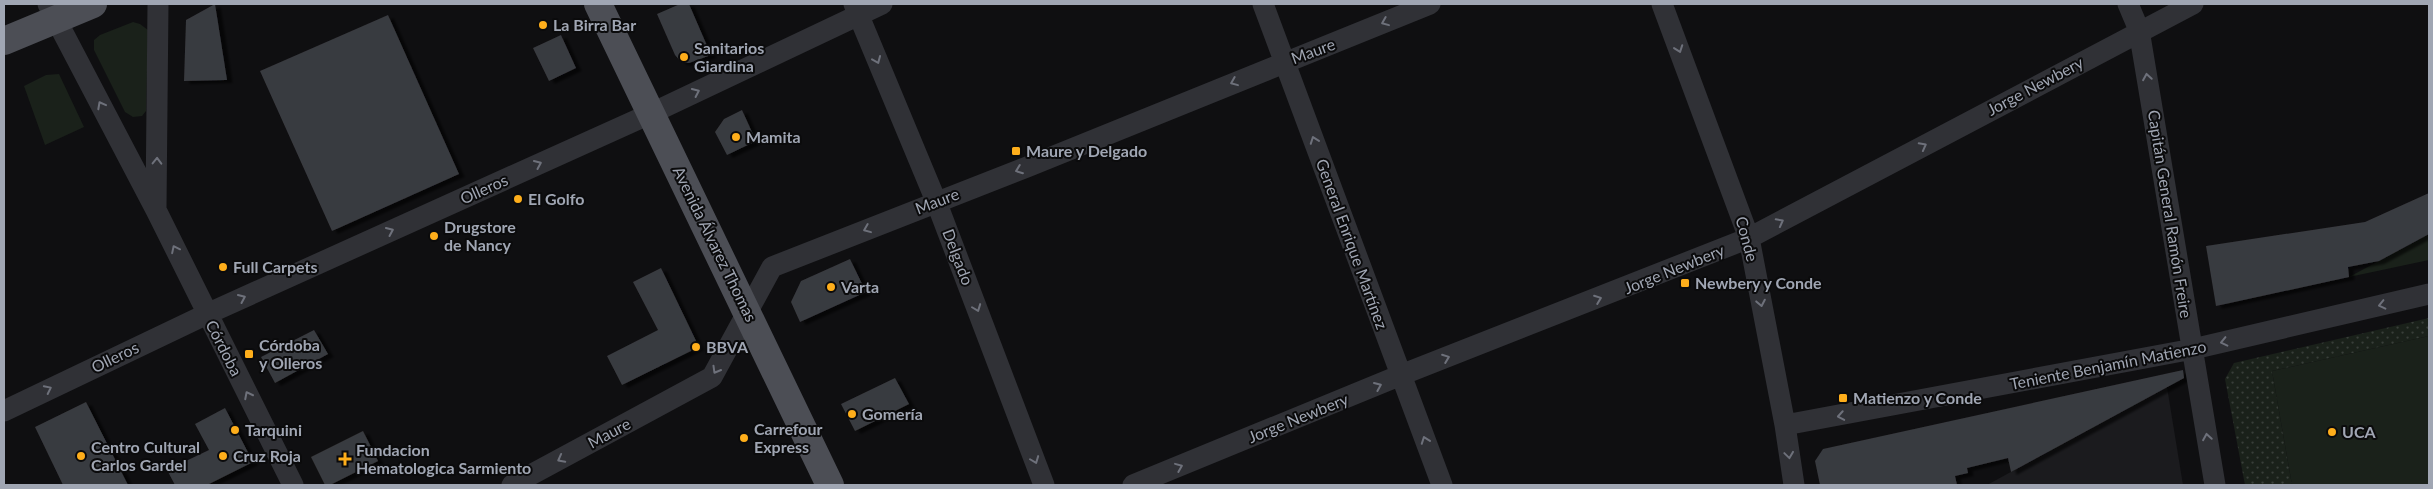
<svg xmlns="http://www.w3.org/2000/svg" width="2433" height="489" font-family="Lato,sans-serif">
<style>
.built{fill:#1b1b1e}
.grass{fill:url(#grass-dots)}
.park{fill:#1a211a}
.building{fill:#393a3f;filter:url(#shadow)}
.lines{fill:none;stroke-linecap:round;stroke-linejoin:round}
.minor{stroke:#303136;stroke-width:21}
.major{stroke:#4c4e55;stroke-width:28}
.oneway{stroke:#6e717b}
.poi-dot{fill:#feae1b;stroke:#0b0b0c;stroke-width:2}
.labels{text-anchor:middle;stroke-width:4;stroke-linejoin:round;paint-order:stroke}
.poi-label{font-size:16px;font-weight:bold;fill:#a0a6b3;stroke:#0b0b0c;text-anchor:start}
.street-label{font-size:16px;fill:#a0a6b3;stroke:#0b0b0c}
</style>
<defs>
<pattern id="grass-dots" width="8" height="8" patternUnits="userSpaceOnUse" patternTransform="scale(1.25)"><rect width="8" height="8" fill="#1a211a"/><path d="M2 2h.1M6 6h.1" fill="none" stroke="#383e39" stroke-width="1.8" stroke-linecap="round"/></pattern>
<filter id="shadow"><feDropShadow dx="5.5" dy="3" stdDeviation="1" flood-color="#0009"/></filter>
</defs>
<rect width="100%" height="100%" fill="#0f0f11"/>
<path class="built" d="M2167 387 2183 485H1987L2130 407Z"/>
<path class="grass" d="M2429 318V336L2272 371 2292 485H2245L2225 379 2234 363Z"/>
<path class="park" d="M133 22 140 24 148 30 146 111 142 116 133 117 125 112 94 50V40L100 35Z
M59 74 84 127 45 145 24 86 46 75Z
M2429 234V260L2349 277Z
M2429 336V485H2292L2272 371Z"/>
<path class="building" d="M215 4 227 80 184 81 186 20Z
M680 4H689L711 55 689 63 681 62 675 55 657 14Z
M388 15 459 174 332 231 260 71Z
M561 35 576 68 549 81 533 48Z
M742 110 756 141 727 155 715 132 724 119Z
M2429 193V234L2379 261 2348 267 2349 277 2216 306 2206 246 2365 222Z
M850 259 866 292 800 322 791 302 801 281Z
M661 268 699 347 622 385 607 356 658 330 633 282Z
M314 330 328 354 275 383 261 357Z
M2183 370 2184 378 2011 472 2008 458 1967 468 1968 473 1955 476 1957 485H1820L1815 461 1823 449Z
M895 378 909 404 855 431 841 404Z
M86 402 128 485H63L35 427Z
M225 408 253 462 207 485H175L167 470 209 450 195 424Z
M363 431 378 461 330 485H325L311 457Z"/>
<g class="lines">
<path class="minor" d="M48 4 156 210 293 485
M854 4 936 201 1044 485
M1263 4 1442 485
M1662 4 1749 238 1785 425 1794 485
M2128 4 2139 30 2215 485
M156 207 158 4
M4 411 207 314 652 113 882 4
M1785 425 2193 349 2429 294
M512 485 712 377 772 267 1027 167 1430 4
M1133 485 1401 375 1749 238 2193 4"/>
<path class="major" d="M598 4 830 485
M4 41 93 4"/>
</g>
<defs><path id="oneway-chevron" d="M-2-3.5L2.5 0L-2 3.5" fill="none" stroke-width="1.6" stroke-linecap="round" stroke-linejoin="round" transform="scale(1.25)"/></defs>
<g class="oneway">
<use href="#oneway-chevron" transform="translate(1385 22) rotate(158)"/>
<use href="#oneway-chevron" transform="translate(1679 49) rotate(70)"/>
<use href="#oneway-chevron" transform="translate(877 60) rotate(67)"/>
<use href="#oneway-chevron" transform="translate(2147 77) rotate(-99)"/>
<use href="#oneway-chevron" transform="translate(1234 82) rotate(158)"/>
<use href="#oneway-chevron" transform="translate(696 92) rotate(-25)"/>
<use href="#oneway-chevron" transform="translate(101 105) rotate(-118)"/>
<use href="#oneway-chevron" transform="translate(1314 140) rotate(-110)"/>
<use href="#oneway-chevron" transform="translate(1923 146) rotate(-28)"/>
<use href="#oneway-chevron" transform="translate(157 161) rotate(-89)"/>
<use href="#oneway-chevron" transform="translate(538 164) rotate(-24)"/>
<use href="#oneway-chevron" transform="translate(1019 170) rotate(159)"/>
<use href="#oneway-chevron" transform="translate(1780 222) rotate(-28)"/>
<use href="#oneway-chevron" transform="translate(867 229) rotate(158)"/>
<use href="#oneway-chevron" transform="translate(390 231) rotate(-24)"/>
<use href="#oneway-chevron" transform="translate(175 249) rotate(-116)"/>
<use href="#oneway-chevron" transform="translate(242 298) rotate(-24)"/>
<use href="#oneway-chevron" transform="translate(1598 299) rotate(-21)"/>
<use href="#oneway-chevron" transform="translate(1761 303) rotate(79)"/>
<use href="#oneway-chevron" transform="translate(2382 305) rotate(167)"/>
<use href="#oneway-chevron" transform="translate(977 308) rotate(69)"/>
<use href="#oneway-chevron" transform="translate(2224 342) rotate(167)"/>
<use href="#oneway-chevron" transform="translate(1446 358) rotate(-21)"/>
<use href="#oneway-chevron" transform="translate(716 370) rotate(120)"/>
<use href="#oneway-chevron" transform="translate(1378 386) rotate(-23)"/>
<use href="#oneway-chevron" transform="translate(48 389) rotate(-26)"/>
<use href="#oneway-chevron" transform="translate(248 395) rotate(-117)"/>
<use href="#oneway-chevron" transform="translate(1841 416) rotate(170)"/>
<use href="#oneway-chevron" transform="translate(2207 437) rotate(-99)"/>
<use href="#oneway-chevron" transform="translate(1425 440) rotate(-110)"/>
<use href="#oneway-chevron" transform="translate(1789 455) rotate(82)"/>
<use href="#oneway-chevron" transform="translate(561 459) rotate(152)"/>
<use href="#oneway-chevron" transform="translate(1035 460) rotate(69)"/>
<use href="#oneway-chevron" transform="translate(1179 467) rotate(-22)"/>
</g>
<g class="poi-dot">
<circle cx="543" cy="25" r="5"/>
<circle cx="684" cy="57" r="5"/>
<circle cx="736" cy="137" r="5"/>
<rect x="1011" y="146" width="10" height="10" rx="2.5"/>
<circle cx="518" cy="199" r="5"/>
<circle cx="434" cy="236" r="5"/>
<circle cx="223" cy="267" r="5"/>
<rect x="1680" y="278" width="10" height="10" rx="2.5"/>
<circle cx="831" cy="287" r="5"/>
<circle cx="696" cy="347" r="5"/>
<rect x="244" y="349" width="10" height="10" rx="2.5"/>
<rect x="1838" y="393" width="10" height="10" rx="2.5"/>
<circle cx="852" cy="414" r="5"/>
<circle cx="235" cy="430" r="5"/>
<circle cx="2332" cy="432" r="5"/>
<circle cx="744" cy="438" r="5"/>
<circle cx="81" cy="456" r="5"/>
<circle cx="223" cy="456" r="5"/>
<path d="M342.5 451.5h5v5h5v5h-5v5h-5v-5h-5v-5h5z"/>
</g>
<g class="labels">
<g class="poi-label">
<text x="553" y="31">La Birra Bar</text>
<text x="694" y="54">Sanitarios<tspan x="694" dy="18">Giardina</tspan></text>
<text x="746" y="143">Mamita</text>
<text x="1026" y="157">Maure y Delgado</text>
<text x="528" y="205">El Golfo</text>
<text x="444" y="233">Drugstore<tspan x="444" dy="18">de Nancy</tspan></text>
<text x="233" y="273">Full Carpets</text>
<text x="1695" y="289">Newbery y Conde</text>
<text x="841" y="293">Varta</text>
<text x="259" y="351">Córdoba<tspan x="259" dy="18">y Olleros</tspan></text>
<text x="706" y="353">BBVA</text>
<text x="1853" y="404">Matienzo y Conde</text>
<text x="862" y="420">Gomería</text>
<text x="754" y="435">Carrefour<tspan x="754" dy="18">Express</tspan></text>
<text x="245" y="436">Tarquini</text>
<text x="2342" y="438">UCA</text>
<text x="91" y="453">Centro Cultural<tspan x="91" dy="18">Carlos Gardel</tspan></text>
<text x="356" y="456">Fundacion<tspan x="356" dy="18">Hematologica Sarmiento</tspan></text>
<text x="233" y="462">Cruz Roja</text>
</g>
<g class="street-label">
<text transform="translate(1313 51) rotate(-20)" y="6">Maure</text>
<text transform="translate(2035 86) rotate(-28)" y="6">Jorge Newbery</text>
<text transform="translate(484 189) rotate(-24)" y="6">Olleros</text>
<text transform="translate(937 201) rotate(-21)" y="6">Maure</text>
<text transform="translate(2170 214) rotate(81)" y="6">Capitán General Ramón Freire</text>
<text transform="translate(1747 239) rotate(75)" y="6">Conde</text>
<text transform="translate(715 244) rotate(64)" y="6">Avenida Álvarez Thomas</text>
<text transform="translate(1352 244) rotate(70)" y="6">General Enrique Martínez</text>
<text transform="translate(958 257) rotate(69)" y="6">Delgado</text>
<text transform="translate(1674 269) rotate(-22)" y="6">Jorge Newbery</text>
<text transform="translate(224 348) rotate(63)" y="6">Córdoba</text>
<text transform="translate(115 357) rotate(-26)" y="6">Olleros</text>
<text transform="translate(2108 365) rotate(-11)" y="6">Teniente Benjamín Matienzo</text>
<text transform="translate(1298 418) rotate(-22)" y="6">Jorge Newbery</text>
<text transform="translate(609 433) rotate(-28)" y="6">Maure</text>
</g>
</g>
<rect width="2433" height="489" fill="none" stroke="#a0a6b3" stroke-width="10"/>
</svg>
